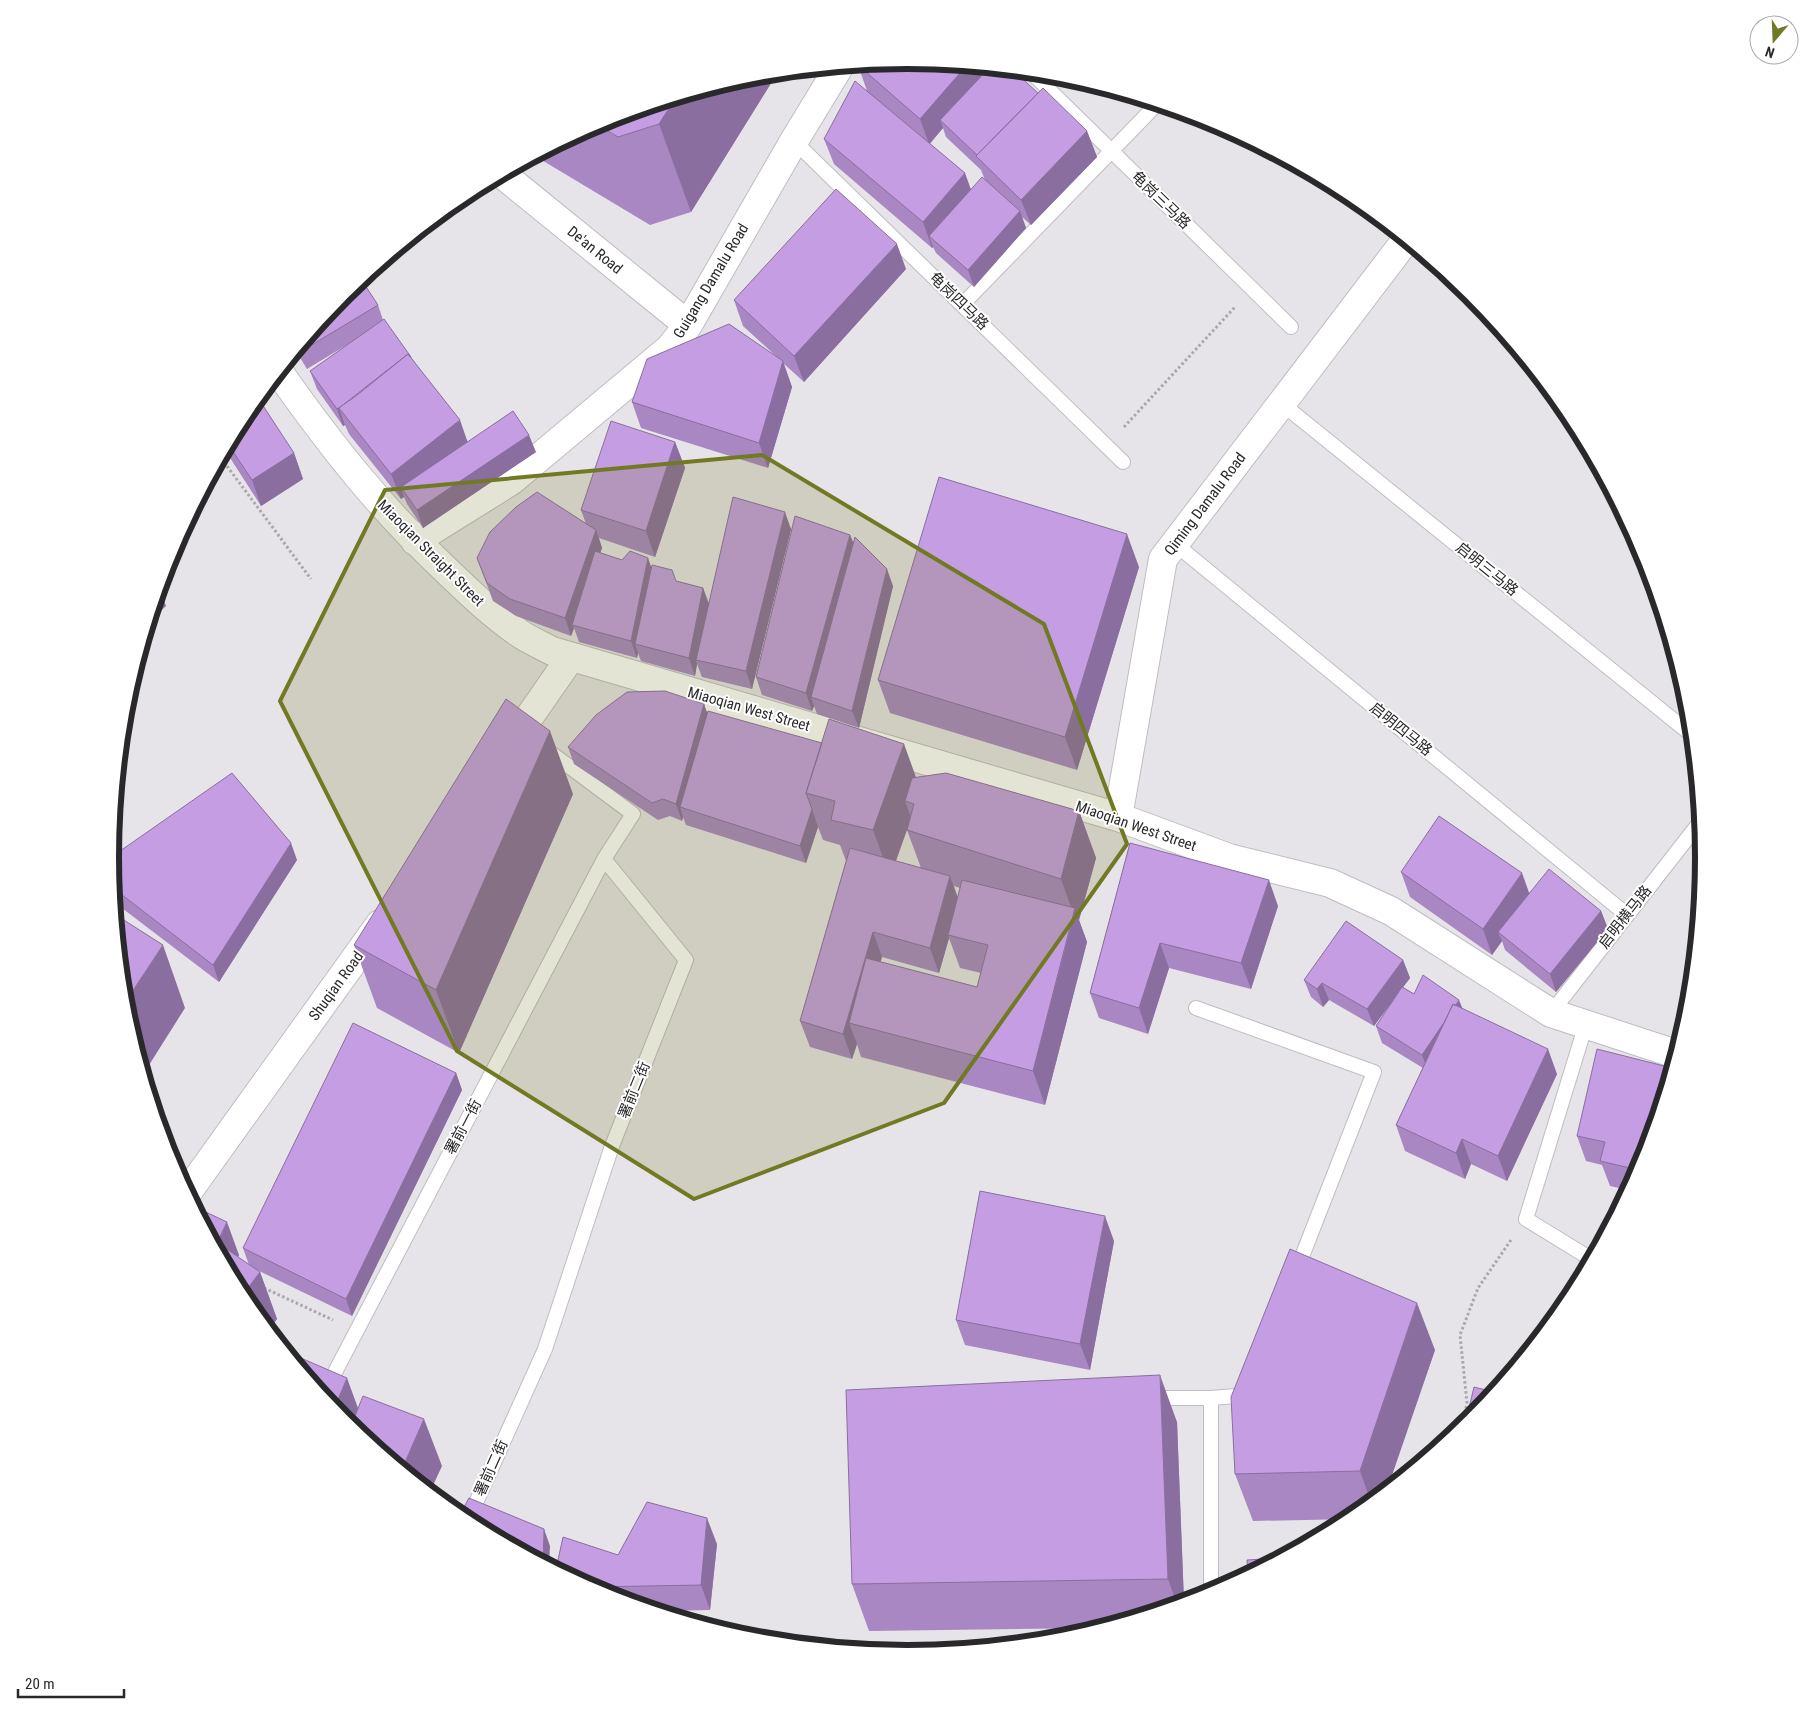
<svg xmlns="http://www.w3.org/2000/svg" width="1814" height="1714" font-family="'Roboto Condensed','Noto Sans SC',sans-serif">
<style>
.lines{fill:none;stroke-linecap:round;stroke-linejoin:round}
.lane-casing{stroke:#bfbdc1;stroke-width:16}
.street-casing{stroke:#bfbdc1;stroke-width:30}
.secondary-casing{stroke:#bfbdc1;stroke-width:30}
.path{stroke:#a8a7aa;stroke-width:3;stroke-dasharray:2.5 2.5;stroke-linecap:butt}
.lane{stroke:#fff;stroke-width:14}
.street{stroke:#fff;stroke-width:28}
.secondary{stroke:#fff;stroke-width:28}
.wall{fill:#a987c3;fill-rule:evenodd}
.shaded-wall{fill:#8a6e9f}
.building{fill:#c59de3;stroke:#8a6e9f}
.marked{fill:#727923;fill-opacity:0.2;stroke:#727923;stroke-width:4;stroke-linejoin:round}
.labels{text-anchor:middle;stroke-width:4;stroke-linejoin:round;paint-order:stroke}
.street-label{font-size:15px;fill:#29282a;stroke:#fff}
.rim{fill:none;stroke:#29282a;stroke-width:6}
</style>
<rect width="100%" height="100%" fill="#e6e4e8"/>
<g class="lines">
<defs>
<path id="lane" d="M1031 72 1291 327
M794 141 1123 462
M962 305 1157 104
M1281 403 1692 735
M1174 543 1627 915
M1196 1008 1374 1072 1296 1272
M1551 1013 1700 822
M1586 1024 1526 1219 1591 1259
M323 1395 604 859
M1149 1398H1211
M466 1518 474 1507 545 1349 612 1146 686 960 604 859 633 814 547 750
M1211 1594V1398L1249 1395"/>
<path id="street" d="M502 174 688 325
M279 372C331 446 381 509 447 571 470 593 493 615 519 633 529 640 541 645 552 651L1118 817 1229 858 1330 883 1391 911 1551 1013 1676 1054
M415 541 511 481 670 348 688 325 794 141 839 67
M1118 817 1163 559 1406 240"/>
<path id="secondary" d="M509 746 571 657
M187 1193 380 924"/>
</defs>
<use href="#lane" class="lane-casing"/>
<use href="#street" class="street-casing"/>
<use href="#secondary" class="secondary-casing"/>
<path class="path" d="M1124 427 1235 307
M221 458 311 579
M264 1288 333 1320
M1462 1428 1467 1403 1460 1335 1478 1288 1511 1240"/>
<use href="#lane" class="lane"/>
<use href="#street" class="street"/>
<use href="#secondary" class="secondary"/>
</g>
<path class="wall" d="M858 65 1038 93 1087 131 1097 157 1031 225 1022 217 1026 228 974 287 936 253 933 247 932 248 834 164 824 139 867 91ZM943 128 946 137 981 170 985 180 971 189 930 144Z
M773 80 691 212 650 225 535 156 602 121Z
M906 269 804 382 783 363 792 387 768 468 641 428 632 402 778 358 743 326 734 300Z
M344 293 378 305 383 320 413 360 468 442 536 452 423 528 407 504 404 497 401 499 349 434 345 425 343 426 317 389 310 371 355 340 307 369 296 351Z
M244 414 294 453 303 479 261 506 225 450Z
M675 442 685 468 655 557 599 538 602 548 600 553 622 560 652 568 676 581 703 588 709 603 791 529 752 689 702 677 697 664 695 676 641 661 638 653 637 658 579 642 574 628 571 636 516 616 493 601 477 558 586 524 581 510Z
M850 535 854 544 893 586 859 728 817 714 814 706 812 711 762 695 756 677Z
M1139 567 1077 770 890 713 878 680Z
M704 704 707 714 916 778 1079 811 1096 858 1079 920 1087 942 1045 1105 861 1057 857 1044 852 1059 810 1047 800 1021 846 861 840 845 823 840 818 827 806 863 686 825 683 817 682 821 670 816 658 820 574 764 568 747ZM907 830 921 868 896 861ZM954 886 960 888 958 898ZM949 938 960 968 981 973 977 987 880 962 882 957 939 973Z
M573 794 459 1053 377 1008 354 945Z
M1130 843 1278 906 1251 989 1169 968 1148 1034 1099 1018 1090 993Z
M110 858 297 860 219 982 114 902Z
M1401 872 1530 894 1601 911 1608 929 1556 992 1505 950 1502 941 1492 955 1410 897Z
M1403 960 1410 978 1403 987 1414 994 1463 1009 1557 1074 1507 1181 1471 1164 1465 1179 1405 1151 1396 1125 1423 1068 1382 1043 1376 1026 1398 993 1374 1026 1329 1000 1323 1007 1311 997 1304 980Z
M1672 1068 1643 1162 1628 1190 1610 1186 1602 1165 1586 1161 1577 1136Z
M456 1073 462 1090 352 1316 253 1268 260 1272 277 1319 269 1330 244 1300 195 1207 239 1255 238 1257 249 1265 243 1248Z
M1114 1241 1090 1370 965 1345 956 1320Z
M1435 1350 1389 1482 1418 1464 1351 1519 1253 1521 1235 1474Z
M1177 1422 1184 1602 1099 1628 869 1631 852 1584Z
M717 1544 710 1610 661 1611 602 1593 556 1569 618 1555Z"/>
<path class="shaded-wall" d="M966 66 995 69 940 120 943 128 929 144 920 119Z
M771 73 773 80 691 212 659 124 675 99 752 75Z
M1087 131 1097 157 1031 225 1021 200Z
M965 173 974 198 929 236 933 247 932 248 923 222Z
M1020 211 1026 228 974 287 968 270Z
M897 244 906 269 804 382 794 356Z
M411 357 418 374 339 408 345 425 343 426 337 409Z
M783 361 792 387 768 468 759 443Z
M460 420 469 446 401 487 404 497 401 499 391 474Z
M529 435 536 452 423 528 417 510Z
M675 442 685 468 655 557 646 531Z
M294 453 303 479 261 506 252 480Z
M785 512 791 529 752 689 746 671Z
M596 530 602 548 575 625H572L574 628 571 636 565 618Z
M1127 534 1139 567 1077 770 1065 737Z
M850 535 857 552 811 697 814 706 812 711 806 693Z
M648 558 654 575 635 644 638 653 637 658 631 641Z
M887 569 893 586 859 728 852 711Z
M703 588 709 605 696 660 697 664 695 676 689 658Z
M160 589 166 606 150 621Z
M704 704 710 721 680 807 683 817 682 821 676 804Z
M550 731 573 794 459 1053 436 990Z
M904 744 921 791 905 801 911 818 890 877 873 830Z
M812 809 818 827 806 863 800 846Z
M1079 811 1096 858 1079 920 1087 942 1045 1105 1033 1071 1074 915 1061 879Z
M291 843 297 860 219 982 213 965Z
M1522 873 1531 898 1498 932 1502 941 1492 955 1483 929Z
M950 876 959 902 948 935 949 938 939 973 930 948Z
M1269 880 1278 906 1251 989 1241 963Z
M1601 911 1608 929 1556 992 1550 974Z
M873 932 882 957 862 1027 849 1023 857 1044 852 1059 843 1034Z
M1160 943 1169 968 1148 1034 1139 1008Z
M163 945 185 1008 144 1073 125 1012 124 1004Z
M1403 960 1410 978 1374 1026 1367 1009Z
M1322 983 1329 1000 1323 1007 1317 989Z
M1459 1000 1466 1017 1429 1072 1422 1055Z
M1548 1049 1557 1074 1507 1181 1498 1156Z
M456 1073 462 1090 352 1316 346 1299Z
M1462 1139 1471 1164 1465 1179 1456 1153Z
M1105 1216 1114 1241 1090 1370 1080 1344Z
M227 1222 239 1255 230 1274 216 1246Z
M260 1272 277 1319 269 1330 244 1300 242 1296Z
M1417 1303 1435 1350 1387 1490 1371 1502 1360 1471Z
M1160 1375 1177 1422 1184 1602 1177 1604 1168 1579Z
M347 1378 370 1441V1442L343 1420 334 1409Z
M424 1419 442 1466 430 1492 402 1469Z
M707 1518 717 1544 710 1610 701 1585Z
M544 1529 550 1546 549 1565 543 1562Z"/>
<path class="building" d="M907 60 966 66 920 119 858 65Z
M989 68 1013 70 1038 93 977 155 940 120Z
M855 81 965 173 923 222 824 139Z
M1043 88 1087 131 1021 200 976 156Z
M675 99 659 124 618 137 596 124 602 121Z
M982 177 1020 211 968 270 929 236Z
M836 189 897 244 794 356 734 300Z
M361 279 378 305 300 352 298 348 344 293Z
M384 319 411 357H410L408 354 356 396 337 409 310 371Z
M729 324 783 361 759 443 632 402 647 359Z
M408 354 460 420 391 474 339 408Z
M258 398 294 453 252 480 228 444 244 414Z
M513 411 529 435 417 510 401 487Z
M611 421 675 442 646 531 581 510Z
M939 477 1127 534 1065 737 878 680Z
M537 492 596 530 565 618 510 599 487 583 477 558 490 532 516 507Z
M733 497 785 512 746 671 696 660Z
M795 516 850 535 806 693 756 677Z
M855 537 887 569 852 711 811 697Z
M595 551 622 560 630 551 648 558 631 641 572 625Z
M652 565 672 570 676 581 703 588 689 658 635 644Z
M665 691 704 704 676 804 663 799 652 803 568 747 596 715 627 692Z
M506 699 550 731 436 990 354 945Z
M708 711 822 743 806 793 812 809 800 846 680 807Z
M829 719 904 744 873 830 831 820 835 801 806 793Z
M232 773 291 843 213 965 113 888 110 858Z
M946 773 1079 811 1061 879 907 830 914 804 905 801 912 778Z
M1439 816 1522 873 1483 929 1401 872Z
M1130 843 1269 880 1241 963 1160 943 1139 1008 1090 993Z
M850 848 950 876 930 948 873 932 843 1034 800 1021Z
M1549 869 1601 911 1550 974 1498 932Z
M962 880 1075 908 1033 1071 849 1023 866 958 977 987 988 945 948 935Z
M116 915 163 945 124 1004Z
M1346 921 1403 960 1367 1009 1322 983 1317 989 1304 980Z
M1423 975 1459 1000 1455 1006 1453 1004 1445 1021 1422 1055 1376 1026 1402 987 1414 994Z
M1453 1004 1548 1049 1498 1156 1462 1139 1456 1153 1396 1125Z
M353 1023 456 1073 346 1299 243 1248Z
M1597 1049 1672 1068 1643 1162 1639 1170 1600 1161 1605 1142 1577 1136Z
M980 1191 1105 1216 1080 1344 956 1320Z
M195 1207 227 1222 217 1243 212 1239Z
M212 1239 260 1272 242 1296Z
M1290 1249 1417 1303 1360 1471 1235 1474 1231 1397Z
M287 1352 347 1378 334 1409Z
M1160 1375 1168 1579 852 1584 846 1390Z
M1474 1387 1494 1392 1470 1421 1465 1425Z
M363 1396 424 1419 402 1469 351 1426Z
M1408 1462 1418 1464 1386 1490V1485Z
M469 1498 544 1529 543 1562 464 1520 459 1516Z
M647 1502 707 1518 701 1585 590 1587 556 1569 563 1537 618 1555Z
M1278 1558 1248 1574 1247 1560Z"/>
<path class="marked" d="M762 455 1044 624 1127 844 944 1103 694 1199 457 1051 280 701 385 490Z"/>
<g class="labels">
<g class="street-label">
<text transform="translate(1161 200) rotate(44)" y="5">龟岗三马路</text>
<text transform="translate(595 250) rotate(39)" y="5">De'an Road</text>
<text transform="translate(711 281) rotate(-59)" y="5">Guigang Damalu Road</text>
<text transform="translate(959 301) rotate(44)" y="5">龟岗四马路</text>
<text transform="translate(1205 504) rotate(-53)" y="5">Qiming Damalu Road</text>
<text transform="translate(431 553) rotate(45)" y="5">Miaoqian Straight Street</text>
<text transform="translate(1487 569) rotate(39)" y="5">启明三马路</text>
<text transform="translate(749 709) rotate(16)" y="5">Miaoqian West Street</text>
<text transform="translate(1401 729) rotate(39)" y="5">启明四马路</text>
<text transform="translate(1136 826) rotate(19)" y="5">Miaoqian West Street</text>
<text transform="translate(1625 917) rotate(-52)" y="5">启明横马路</text>
<text transform="translate(336 986) rotate(-54)" y="5">Shuqian Road</text>
<text transform="translate(634 1090) rotate(-68)" y="5">署前二街</text>
<text transform="translate(463 1127) rotate(-62)" y="5">署前一街</text>
<text transform="translate(491 1468) rotate(-66)" y="5">署前二街</text>
</g>
</g>
<path d="M0 0H1814V1714H0ZM119 857a788 788 0 1 1 1576 0a788 788 0 1 1-1576 0Z" fill="#fff" fill-rule="evenodd"/>
<path class="rim" d="M119 857a788 788 0 1 1 1576 0a788 788 0 1 1-1576 0Z"/>
<g transform="translate(1774 40) rotate(199)"><circle r="24" fill="#ffffff" stroke="#a9a9aa"/>
<path d="M0-4L9 19L0 12L-9 19Z" fill="#727923"/>
<text y="-8" font-size="14" font-weight="bold" text-anchor="middle" fill="#29282a">N</text>
</g>
<path d="M18 1689v8h106v-8" fill="none" stroke="#29282a" stroke-width="2.5"/>
<text x="25" y="1689" font-size="15" fill="#29282a" stroke="#ffffff" stroke-width="4" paint-order="stroke">20 m</text>
</svg>
